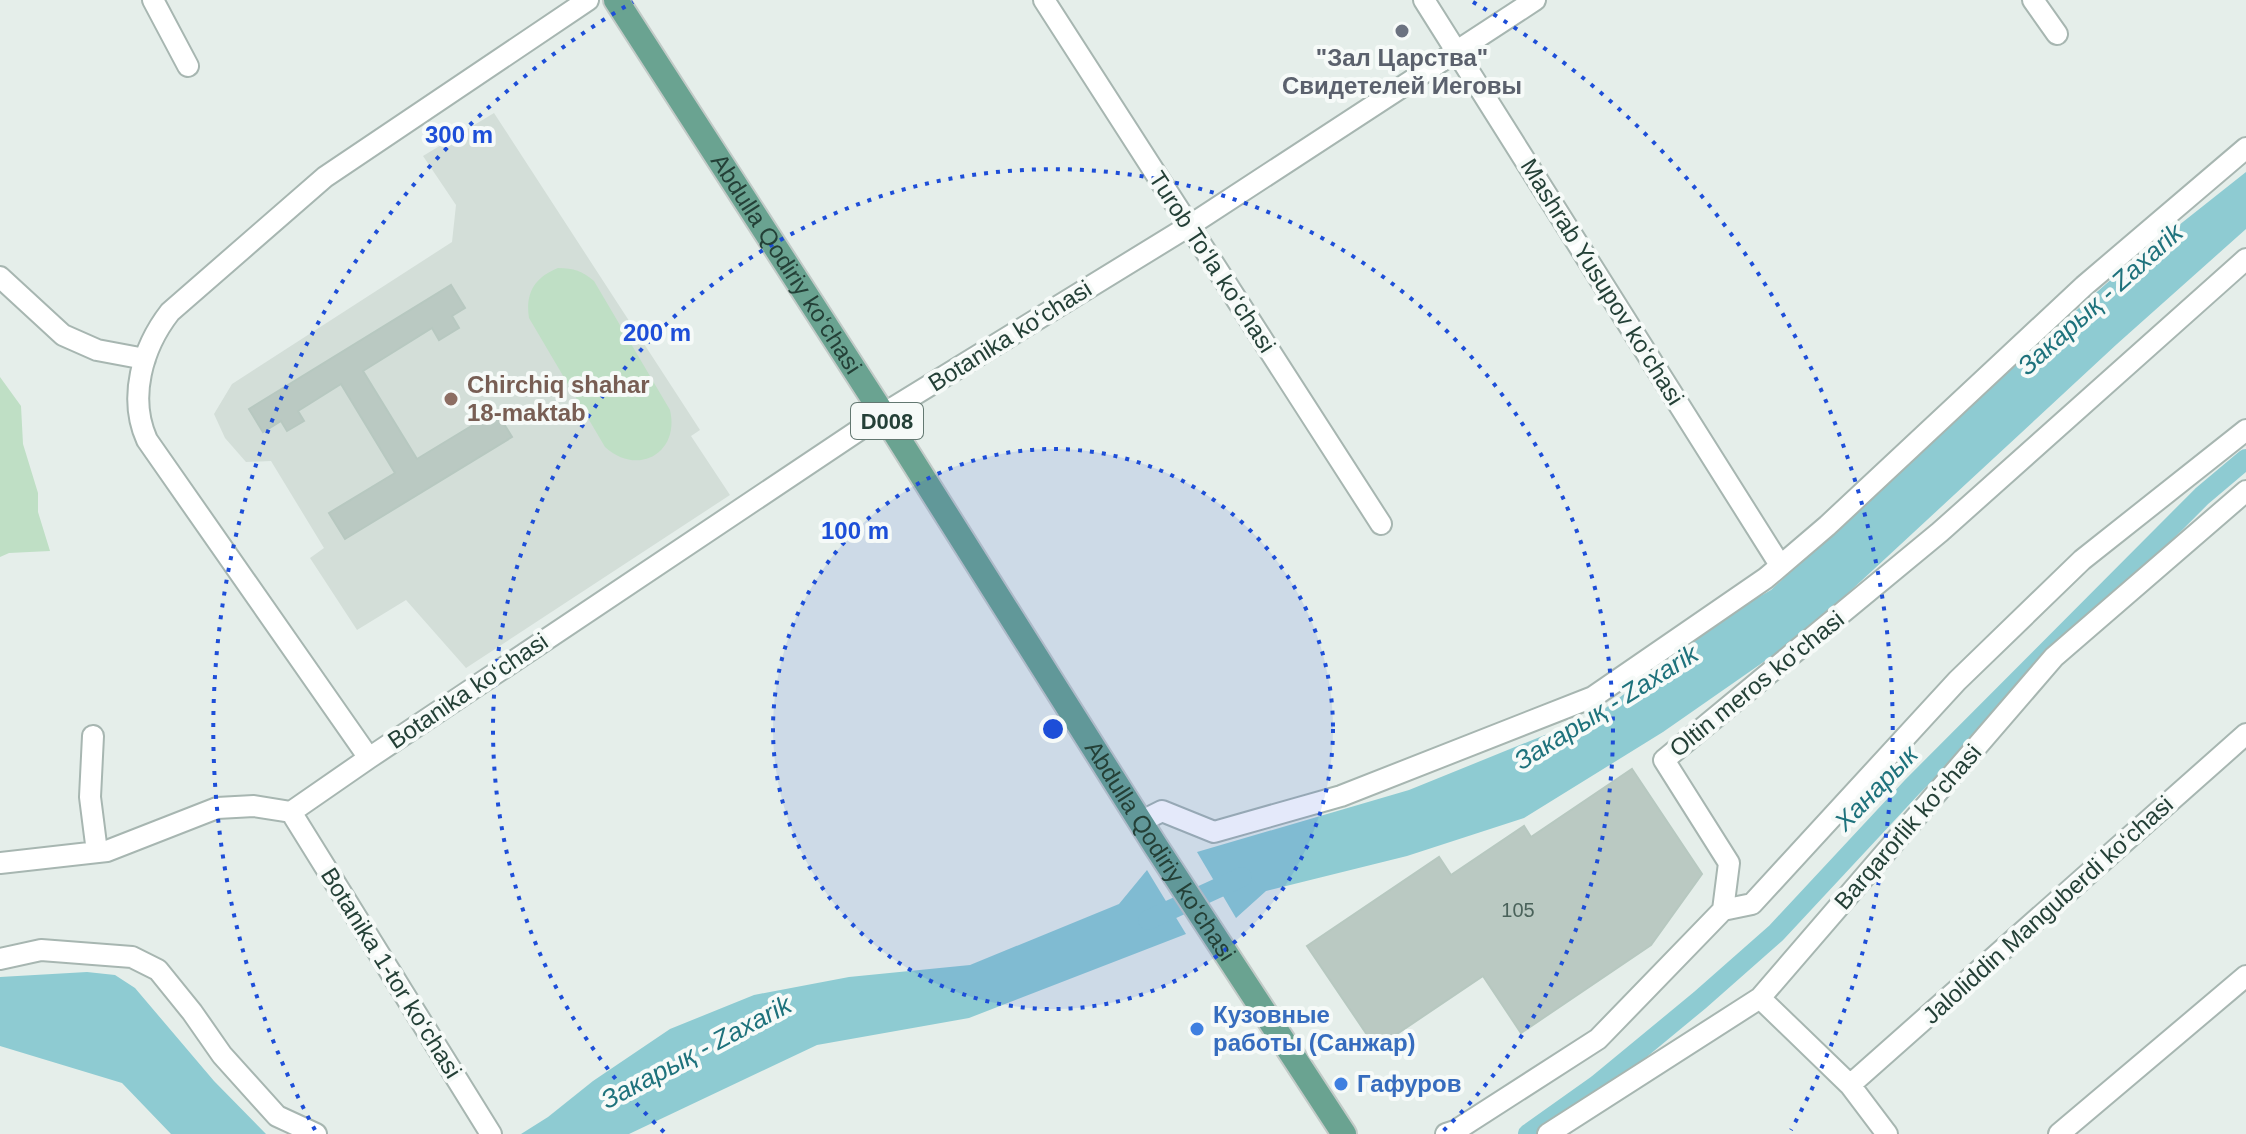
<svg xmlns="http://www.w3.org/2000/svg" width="2246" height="1134" font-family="Helvetica,sans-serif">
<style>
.built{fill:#d3ded8}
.green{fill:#bfdfc5}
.water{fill:#8ecbd2}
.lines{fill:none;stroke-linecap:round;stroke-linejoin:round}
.canal{stroke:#8ecbd2;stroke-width:20}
.building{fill:#bac9c2;stroke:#b7c8c0;stroke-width:2}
.street-casing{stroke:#a7b6b1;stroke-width:24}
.primary-casing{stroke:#c2cac7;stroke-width:28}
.street{stroke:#fff;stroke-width:20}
.primary{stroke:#6aa391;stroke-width:24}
.ring{fill:none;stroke:#1d4ed8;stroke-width:4;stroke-dasharray:4 8}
.worship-dot{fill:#6b7280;stroke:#f6faf8;stroke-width:3}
.education-dot{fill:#8d6e63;stroke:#f6faf8;stroke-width:3}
.shop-dot{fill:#3f7fe0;stroke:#f6faf8;stroke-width:3}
.labels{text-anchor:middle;stroke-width:8;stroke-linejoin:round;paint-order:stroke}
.number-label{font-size:20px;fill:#4a625a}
.shield{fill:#f6faf8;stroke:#637871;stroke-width:2}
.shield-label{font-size:22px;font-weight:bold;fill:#244037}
.worship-label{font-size:24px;font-weight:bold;fill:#5b616d;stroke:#f6faf8}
.street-label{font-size:24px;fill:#244037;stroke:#f6faf8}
.education-label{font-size:24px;font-weight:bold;fill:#785e54;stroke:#f6faf8;text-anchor:start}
.shop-label{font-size:24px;font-weight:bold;fill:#366cbe;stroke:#f6faf8;text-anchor:start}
.water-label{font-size:26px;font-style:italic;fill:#1e727c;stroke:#f6faf8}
.centre{fill:#1d4ed8;stroke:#f6faf8;stroke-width:4}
.ring-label{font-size:24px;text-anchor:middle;font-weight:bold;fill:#1d4ed8;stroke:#f6faf8;stroke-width:8;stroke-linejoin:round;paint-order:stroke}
</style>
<rect width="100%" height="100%" fill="#e5eeea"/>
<path class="built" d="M494 113 700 430 691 436 730 495 466 668 406 600 357 630 310 558 324 548 271 461 246 462 225 438 214 414 232 384 452 242 456 205 423 156Z"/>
<path class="green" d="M558 268C574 268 582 271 594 281L670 410C680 453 638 477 605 447L529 318C525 293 535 277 558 268Z
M0 377 21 406 23 444 38 493V512L50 551 9 553 0 557Z"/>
<path class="water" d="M2246 172V229L2117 344 1805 633 1663 732 1524 818 1407 856 1266 891 1236 918 1197 852 1409 790 1599 713 1734 611 1771 590 1951 422 2116 275Z
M1147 870 1186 934 969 1018 817 1045 629 1134H521L548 1117 593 1081 670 1029 754 995 849 977 970 965 1119 904Z
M87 972 115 975 135 988 214 1081 266 1134H171L122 1083 0 1046V977Z"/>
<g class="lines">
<path class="canal" d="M1148 920 1242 877
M1528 1134 1597 1085 1700 1000 1776 933 1912 787 2202 496 2246 459"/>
</g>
<path class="building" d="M451 285 465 308 452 316 459 328 439 340 432 328 363 371 417 459 496 411 512 437 345 539 329 513 395 473 341 384 298 411 304 421 287 431 281 421 263 432 249 409Z
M1632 769 1702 874 1651 945 1521 1033 1483 976 1376 1048 1307 946 1439 857 1451 875 1524 826 1531 837Z"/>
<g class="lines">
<defs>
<path id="street" d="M153 0 188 66
M1044 0 1381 524
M1424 0 1780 565
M2033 0 2057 34
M0 277 63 335 97 350 145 359
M93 736 90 797 97 852
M369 758 147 440C128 398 142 348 170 312L325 177 588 0
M291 812 369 758 883 414 1189 226 1535 0
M291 812 491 1134
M1140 822 1162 811 1214 832 1341 796 1593 697 1766 578 1827 526 2084 286 2246 148
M0 863 107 851 217 808 254 806 291 812
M1723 910 1752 904 1957 681 2082 560 2246 430
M0 959 41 950 132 957 158 970 192 1012 222 1055 277 1116 316 1134
M1760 998 1850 1085 1887 1134
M1850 1085 2246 734
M1446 1134 1455 1131 1598 1039 1723 910 1729 863 1664 760 1940 532 2246 259
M1548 1134 1760 998 2054 657 2246 491
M2059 1134 2246 976"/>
<g id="primary">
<path id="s1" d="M616 0 883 414 1155 845 1344 1134"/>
</g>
</defs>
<use href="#street" class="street-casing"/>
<use href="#primary" class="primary-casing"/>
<use href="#street" class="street"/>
<use href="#primary" class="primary"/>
</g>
<circle cx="1053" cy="729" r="280" fill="#1d4ed8" fill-opacity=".12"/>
<g class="ring">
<circle cx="1053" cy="729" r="280"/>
<path d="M664 1132A560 560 0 1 1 1442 1132"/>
<path d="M315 1130A840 840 0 0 1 633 2M1473 2A840 840 0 0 1 1791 1130"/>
</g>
<circle class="worship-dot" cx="1402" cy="31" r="8"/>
<circle class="education-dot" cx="451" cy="399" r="8"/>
<g class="shop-dot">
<circle cx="1197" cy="1029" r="8"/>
<circle cx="1341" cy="1084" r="8"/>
</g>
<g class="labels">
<g class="number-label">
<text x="1518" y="917">105</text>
</g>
<rect class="shield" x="851" y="403" width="72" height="36" rx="6"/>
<g class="shield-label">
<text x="887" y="429">D008</text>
</g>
<g class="worship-label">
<text x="1402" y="66">"Зал Царства"<tspan x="1402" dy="28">Свидетелей Иеговы</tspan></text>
</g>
<g class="street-label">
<text transform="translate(1212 262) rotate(57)" y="8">Turob To‘la ko‘chasi</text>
<text dy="8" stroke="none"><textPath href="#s1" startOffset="314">Abdulla Qodiriy ko‘chasi</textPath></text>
<text transform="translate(1602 282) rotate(58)" y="8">Mashrab Yusupov ko‘chasi</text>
<text transform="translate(1010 336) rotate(-32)" y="8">Botanika ko‘chasi</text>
<text transform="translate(1757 684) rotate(-39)" y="8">Oltin meros ko‘chasi</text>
<text transform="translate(468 691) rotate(-34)" y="8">Botanika ko‘chasi</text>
<text transform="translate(1908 827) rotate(-49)" y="8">Barqarorlik ko‘chasi</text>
<text dy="8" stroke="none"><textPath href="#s1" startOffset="1010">Abdulla Qodiriy ko‘chasi</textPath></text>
<text transform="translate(2048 910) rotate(-42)" y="8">Jaloliddin Manguberdi ko‘chasi</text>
<text transform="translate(391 973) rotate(58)" y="8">Botanika 1-tor ko‘chasi</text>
</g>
<g class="education-label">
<text x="467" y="393">Chirchiq shahar<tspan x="467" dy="28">18-maktab</tspan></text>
</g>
<g class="shop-label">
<text x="1213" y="1023">Кузовные<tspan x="1213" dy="28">работы (Санжар)</tspan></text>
<text x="1357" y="1092">Гафуров</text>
</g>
<g class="water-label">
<text transform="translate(2100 299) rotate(-42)" y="9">Закарық - Zaxarik</text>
<text transform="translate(1606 707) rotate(-32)" y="9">Закарық - Zaxarik</text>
<text transform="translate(1876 788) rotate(-46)" y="9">Ханарык</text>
<text transform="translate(696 1052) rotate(-28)" y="9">Закарық - Zaxarik</text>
</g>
</g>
<circle cx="1053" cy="729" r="12" class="centre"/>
<g class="ring-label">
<text x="459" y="143">300 m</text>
<text x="657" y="341">200 m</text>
<text x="855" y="539">100 m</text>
</g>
</svg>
